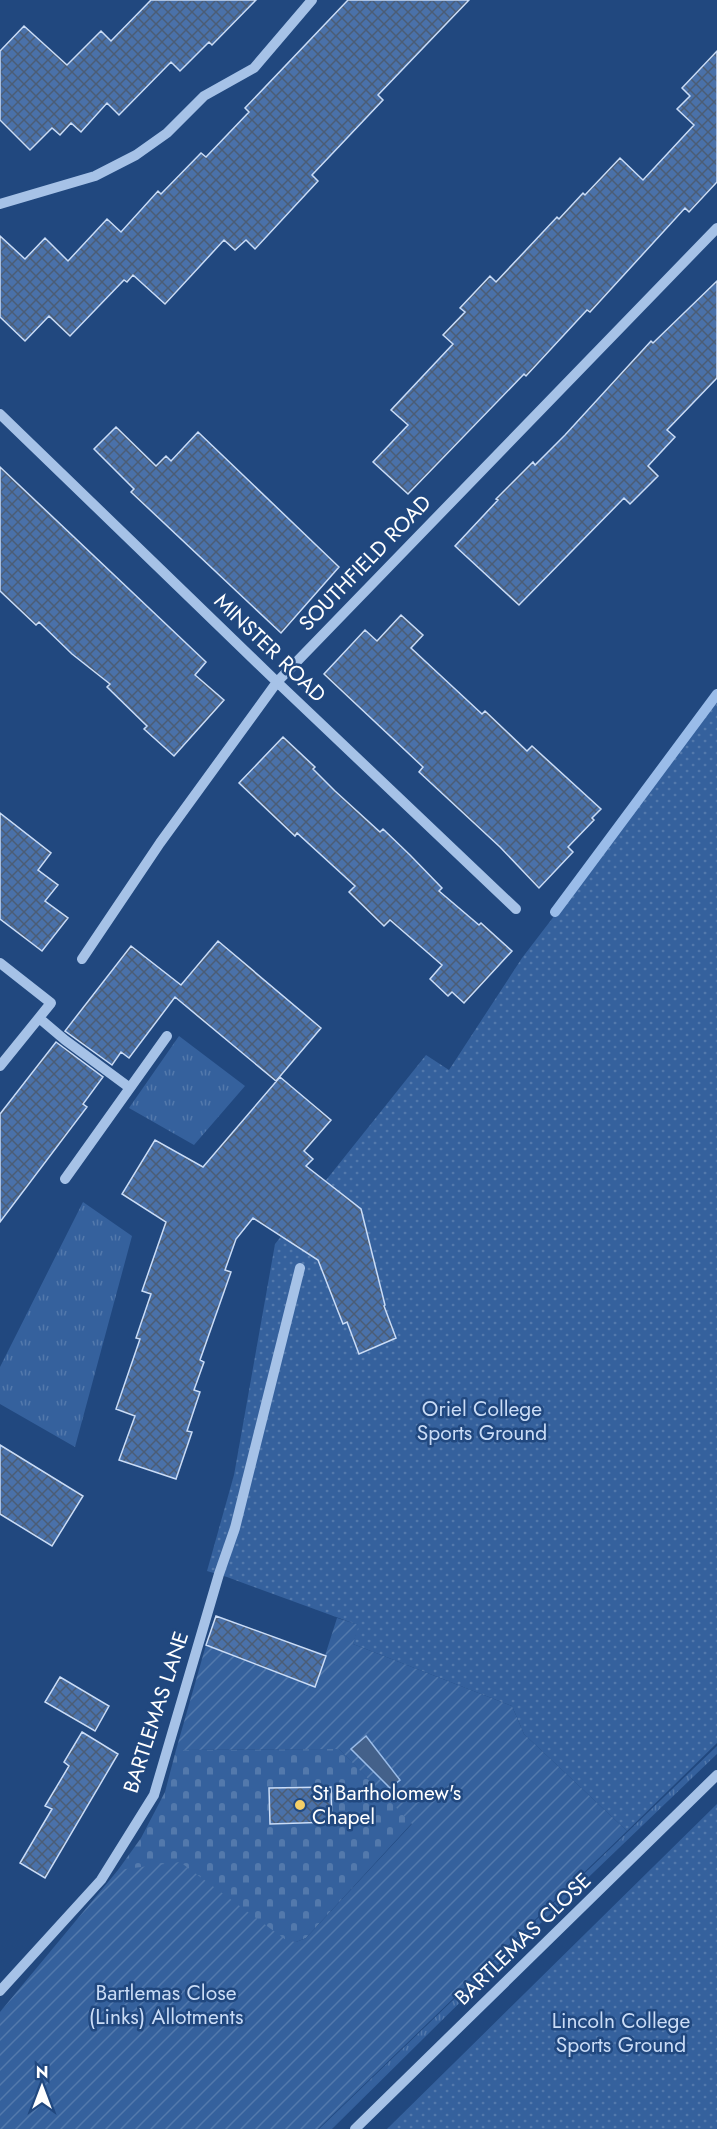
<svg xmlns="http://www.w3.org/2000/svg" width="717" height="2129" font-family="Jost,sans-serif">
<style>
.grass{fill:url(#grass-tufts)}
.cemetery{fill:url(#cemetery-stones)}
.park{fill:url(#park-dots)}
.garden{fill:url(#garden-furrows)}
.water{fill:#44618a;stroke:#9abce9;stroke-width:1.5}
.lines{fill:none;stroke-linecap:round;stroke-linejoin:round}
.stream{stroke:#9abce9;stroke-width:10}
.building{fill:url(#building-cross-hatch);stroke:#cadcf6;stroke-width:1.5}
.minor{stroke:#a6c2e7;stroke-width:10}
.poi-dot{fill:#f4cf67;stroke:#21487f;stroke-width:2}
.labels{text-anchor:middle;stroke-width:5;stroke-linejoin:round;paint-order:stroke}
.street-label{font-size:21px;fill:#fff;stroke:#21487f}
.park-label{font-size:21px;fill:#cadcf6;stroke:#21487f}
.poi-label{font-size:21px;fill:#fff;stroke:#21487f;text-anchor:start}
</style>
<defs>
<pattern id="grass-tufts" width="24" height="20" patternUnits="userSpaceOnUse" patternTransform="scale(1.5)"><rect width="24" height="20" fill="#35619d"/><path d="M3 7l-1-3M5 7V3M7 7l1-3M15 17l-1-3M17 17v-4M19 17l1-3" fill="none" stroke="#5379ac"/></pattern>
<pattern id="cemetery-stones" width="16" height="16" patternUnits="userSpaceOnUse" patternTransform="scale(1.5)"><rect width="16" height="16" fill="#35619d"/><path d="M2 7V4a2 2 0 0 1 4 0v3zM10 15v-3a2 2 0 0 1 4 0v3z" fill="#5379ac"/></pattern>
<pattern id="park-dots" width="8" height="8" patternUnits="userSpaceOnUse" patternTransform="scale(1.5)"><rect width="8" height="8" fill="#35619d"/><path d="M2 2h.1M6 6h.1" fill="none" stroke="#5379ac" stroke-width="1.8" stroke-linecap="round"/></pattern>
<pattern id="garden-furrows" width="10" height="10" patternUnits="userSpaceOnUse" patternTransform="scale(1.5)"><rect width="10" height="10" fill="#35619d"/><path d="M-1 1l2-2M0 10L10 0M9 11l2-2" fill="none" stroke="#5379ac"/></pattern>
<pattern id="building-cross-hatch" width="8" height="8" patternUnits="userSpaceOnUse" patternTransform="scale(1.5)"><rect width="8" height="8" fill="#4a71a9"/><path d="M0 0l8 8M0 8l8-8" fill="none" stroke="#4b5d76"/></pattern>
</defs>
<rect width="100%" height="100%" fill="#21487f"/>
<path class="grass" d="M179 1036 245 1086 194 1145 129 1108Z
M83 1202 132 1236 75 1447 0 1404V1367Z
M717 1746V1754L521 1942 332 2129H319Z"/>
<path class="cemetery" d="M339 1749 412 1823 306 1938 296 1942 286 1941 118 1870 141 1838 165 1792 176 1750Z"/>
<path class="park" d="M717 698V1743L627 1831 524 1734 512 1706 353 1644 358 1625 227 1577 207 1571 234 1475 275 1244 426 1055 449 1070 522 958 675 758Z
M717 1804V2129H387Z"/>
<path class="garden" d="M337 1618 359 1625 353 1644 512 1706 524 1734 627 1831 318 2129H0V2012L118 1870 180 1862 286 1940 296 1942 306 1938 412 1824 339 1749 176 1750 206 1645 315 1687Z"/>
<path class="water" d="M366 1736 400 1780 390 1788 351 1749Z"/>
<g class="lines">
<path class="stream" d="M555 912 717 694"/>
</g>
<path class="building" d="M151 0H256L212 45 209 42 180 71 171 62 119 115 107 103 81 132 71 123 60 135 52 128 30 150 0 120V51L24 26 67 65 101 31 111 41Z
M348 0H469L378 95 383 100 312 175 318 181 255 249 246 240 235 250 224 240 165 304 133 275 127 282 124 280 70 336 49 316 25 341 0 317V236L25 259 45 238 68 261 107 219 121 232 158 191 161 194 201 153 206 157 249 112 245 108Z
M717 51V182L689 212 685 208 590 312 587 310 526 376 524 374 408 494 373 462 408 425 391 410 453 344 443 335 465 312 460 308 490 276 496 282 557 217 559 219 583 193 585 195 620 158 643 180 694 125 677 109 690 96 682 88Z
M717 281V378L667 430 675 437 648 466 658 476 630 504 624 498 519 605 455 546 498 500 496 499 533 462 535 465 565 435 651 341 653 343Z
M116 427 156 466 166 456 171 461 198 432 339 567 281 633 131 492 134 489 94 449Z
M0 467 206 662 195 675 224 700 174 756 144 729 147 726 107 687 110 684 72 654 39 622 36 625 0 591Z
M401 615 423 635 411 648 482 714 485 711 527 751 532 746 601 809 592 818 594 820 568 847 573 852 539 888 500 847 419 772 423 767 324 674 365 630 377 641Z
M283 737 315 767 313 769 335 791 380 832 383 829 410 855 442 888 439 891 479 925 481 923 512 951 464 1003 452 992 448 996 430 979 442 965 390 920 384 926 349 892 355 886 297 833 295 836 239 783Z
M0 813 51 853 38 870 58 885 45 901 68 918 42 951 0 919Z
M218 941 321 1028 276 1081 175 997 129 1058 121 1052 112 1065 65 1031 131 946 181 985Z
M56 1042 103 1077 83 1104 87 1107 0 1222V1114Z
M280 1077 331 1120 304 1151 313 1159 306 1166 361 1209 385 1305 384 1306 396 1338 359 1354 347 1322 343 1324 318 1260 253 1218 236 1239 225 1270 231 1272 200 1360 204 1362 194 1390 200 1392 187 1431 192 1432 176 1479 119 1460 135 1416 116 1409 140 1339 136 1338 151 1294 142 1291 166 1222 122 1194 155 1140 203 1167Z
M0 1445 83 1496 52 1546 0 1514Z
M216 1616 326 1656 315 1687 206 1645Z
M60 1677 109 1706 95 1731 45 1702Z
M82 1732 118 1754 45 1878 20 1863 52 1809 45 1806 69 1766 64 1762Z
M331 1787 332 1822 270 1824 269 1788Z"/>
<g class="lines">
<path class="minor" d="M0 204 95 176 136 155 167 133 204 96 254 68 312 0
M0 414 277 682 516 909
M82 959 160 843 277 682 717 228
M0 963 51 1003 0 1066
M39 1018 65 1040 130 1088
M65 1179 167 1036
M0 1991 101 1880 154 1795 219 1574 235 1528 300 1268
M355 2129 717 1775"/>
</g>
<circle class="poi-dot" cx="300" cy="1805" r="6"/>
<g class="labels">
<g class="street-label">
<text transform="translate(365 563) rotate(-46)" y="7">SOUTHFIELD ROAD</text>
<text transform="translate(270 648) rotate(44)" y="7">MINSTER ROAD</text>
<text transform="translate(156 1712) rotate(-72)" y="7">BARTLEMAS LANE</text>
<text transform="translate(523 1939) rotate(-44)" y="7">BARTLEMAS CLOSE</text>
</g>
<g class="park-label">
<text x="482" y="1416">Oriel College<tspan x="482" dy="24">Sports Ground</tspan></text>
<text x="166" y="2000">Bartlemas Close<tspan x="166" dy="24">(Links) Allotments</tspan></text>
<text x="621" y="2028">Lincoln College<tspan x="621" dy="24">Sports Ground</tspan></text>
</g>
<g class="poi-label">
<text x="312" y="1800">St Bartholomew's<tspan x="312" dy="24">Chapel</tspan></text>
</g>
</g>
<g transform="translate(42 2087)" stroke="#21487f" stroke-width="4.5" paint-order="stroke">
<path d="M0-4.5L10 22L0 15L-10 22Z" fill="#ffffff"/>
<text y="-9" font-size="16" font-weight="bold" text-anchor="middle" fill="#ffffff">N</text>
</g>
</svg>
